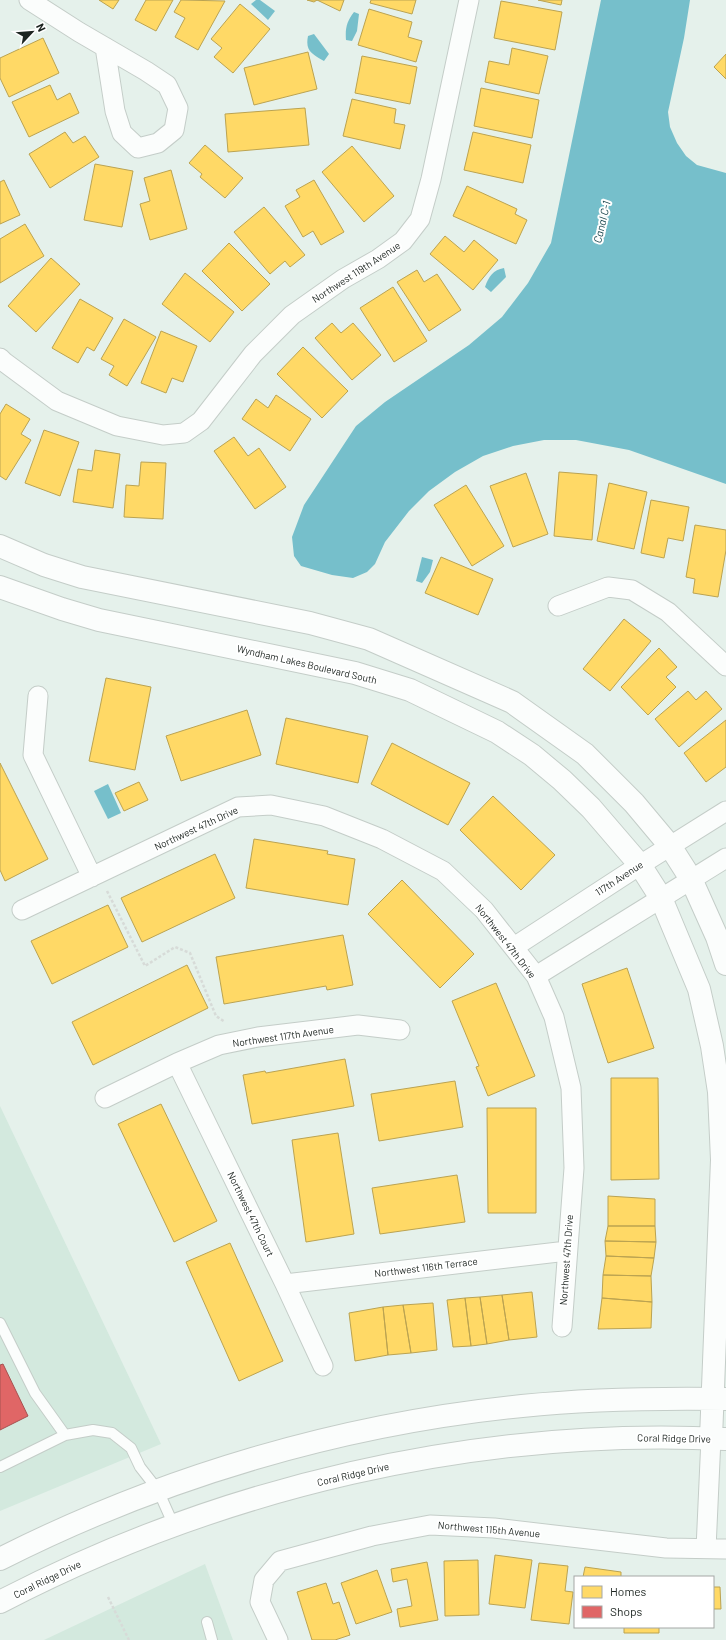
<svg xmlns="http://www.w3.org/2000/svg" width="726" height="1640" font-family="Barlow,sans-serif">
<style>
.built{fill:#d3e9de}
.water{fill:#76bfcb}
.homes{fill:#ffd966;stroke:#bba351}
.shops{fill:#e06666;stroke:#a65251}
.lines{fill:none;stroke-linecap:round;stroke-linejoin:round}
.lane-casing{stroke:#c4cdc8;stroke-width:12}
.street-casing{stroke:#c4cdc8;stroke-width:21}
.secondary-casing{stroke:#c4cdc8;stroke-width:24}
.path{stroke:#d7dbd8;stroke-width:2.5;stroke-dasharray:3 2;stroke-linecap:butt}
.lane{stroke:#fbfdfc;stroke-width:10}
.street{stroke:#fbfdfc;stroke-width:19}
.secondary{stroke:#fbfdfc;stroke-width:22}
.labels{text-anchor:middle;stroke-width:4;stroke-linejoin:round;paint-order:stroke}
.street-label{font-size:10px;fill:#1d2521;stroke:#fff}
.water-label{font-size:11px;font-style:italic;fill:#18454d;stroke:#fff}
</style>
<rect width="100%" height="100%" fill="#e5f1eb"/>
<path class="built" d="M0 1106 161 1444 0 1511Z
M205 1564 233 1640H44Z"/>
<path class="water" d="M256 0H260L275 11 268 20 251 4Z
M601 0H690L684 38 668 112 670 127 677 143 686 156 697 165 726 173V484L629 450 576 440H544L513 446 483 456 455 472 429 491 409 511 385 542 375 564 367 572 353 578 332 575 301 566 294 556 292 537 304 505 356 426 385 402 469 345 502 317 528 283 551 243Z
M354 12 359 14 357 31 352 41 346 40C345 28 347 21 354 12Z
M314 34 329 54 324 61C312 54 305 51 308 36Z
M504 268 506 277 491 292 485 287C489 276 493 270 504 268Z
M422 557 433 560 430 572 422 583 416 581Z
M108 784 121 813 108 819 94 791Z"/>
<path class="homes" d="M99 0H119L113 9Z
M146 0H173L156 31 135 20Z
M181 0 225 1 198 50 175 37 185 18 174 12Z
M307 0H344L340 11 317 0 314 2Z
M371 0H416L412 14 370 3Z
M538 0H562L561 5Z
M501 1 562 12 555 50 494 38Z
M240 4 270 29 233 73 214 57 222 48 211 39Z
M369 9 412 22 408 37 422 41 416 62 358 45Z
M43 38 59 73 9 97 0 78V58Z
M512 48 548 56 539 94 485 82 489 61 509 65Z
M308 52 317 89 254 105 244 68Z
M726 54V79L714 67Z
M362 56 417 67 410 104 355 93Z
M50 85 57 100 70 93 79 113 29 137 12 102Z
M481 88 539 100 532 138 474 126Z
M352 99 396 109 394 123 405 125 400 149 343 136Z
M305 108 309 145 228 152 225 114Z
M65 132 73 143 85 136 99 157 50 188 29 154Z
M473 132 531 145 523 183 464 170Z
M205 145 243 178 225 198 200 177 202 174 189 163Z
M352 146 394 196 364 222 322 172Z
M95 164 133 171 122 227 84 220Z
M171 170 187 229 150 240 140 204 150 201 144 178Z
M4 180 20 215 0 224V182Z
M314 180 344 232 321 245 313 231 303 237 285 206 300 197 296 190Z
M467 186 517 209 515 214 527 220 516 244 453 216Z
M264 207 305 255 290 267 285 261 270 274 234 232Z
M25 224 44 256 0 283V239Z
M445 236 464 252 474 240 498 260 473 290 430 254Z
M229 243 270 284 242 311 202 271Z
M51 258 80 284 36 332 8 306Z
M417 270 424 282 437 274 461 310 429 331 397 282Z
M185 273 234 312 210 342 162 304Z
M393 287 427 341 394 362 360 308Z
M80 299 113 318 94 351 87 347 78 363 52 348Z
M124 319 156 337 127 386 109 375 114 366 101 359Z
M332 323 341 333 353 323 381 355 352 380 315 338Z
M161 331 197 346 183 382 172 378 166 393 141 383Z
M303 347 348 391 322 418 277 374Z
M276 395 311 419 290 451 242 419 256 399 268 408Z
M6 404 30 419 21 434 31 440 6 480 0 476V414Z
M44 430 79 442 60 496 25 483Z
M234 437 248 456 259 448 286 487 255 509 214 451Z
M95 450 120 454 113 508 73 502 78 469 92 471Z
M141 462 166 463 163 519 124 517 126 485 139 486Z
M559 472 597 475 592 540 554 536Z
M526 473 548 534 513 547 490 486Z
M609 483 647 492 634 549 597 541Z
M466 485 504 546 472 566 434 505Z
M651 500 689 507 683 541 668 538 664 558 641 553Z
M695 525 726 530V550L718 597 693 593 695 579 686 577Z
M441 557 493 579 478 615 425 593Z
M624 619 651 641 610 691 583 669Z
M659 648 677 667 666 677 676 687 648 715 621 687Z
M106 678 151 687 135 770 89 761Z
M688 691 696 700 706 691 722 709 679 747 655 719Z
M247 710 261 755 181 781 166 736Z
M286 718 368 736 358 783 276 764Z
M726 720V767L706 782 684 753Z
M392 743 470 783 448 825 371 784Z
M0 763 48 859 5 881 0 870Z
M139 782 148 800 124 811 115 793Z
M493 796 555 855 521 890 460 830Z
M254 839 328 851 327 854 355 859 348 905 246 888Z
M215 854 235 898 142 942 121 898Z
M402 880 474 954 440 988 368 914Z
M108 905 128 947 52 984 31 941Z
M343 935 353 985 327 990 326 986 224 1004 216 957Z
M187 965 208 1008 93 1065 72 1022Z
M627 968 654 1048 608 1063 582 984Z
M496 983 535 1076 488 1096 476 1067 479 1066 452 1001Z
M345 1059 354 1106 252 1124 243 1075 265 1071 266 1073Z
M611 1078H658L659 1179 611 1180Z
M455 1081 463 1127 379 1141 371 1094Z
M161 1104 217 1221 174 1242 118 1124Z
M487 1108H536V1213H488Z
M338 1133 354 1234 306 1242 292 1140Z
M457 1175 465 1222 380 1234 372 1188Z
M608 1196 655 1199V1226H608Z
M608 1226H655L656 1242 605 1241Z
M605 1241 656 1242 654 1258 606 1256Z
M230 1243 283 1361 239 1381 186 1262Z
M606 1256 654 1258 651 1276 603 1275Z
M603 1275 651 1276 652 1302 602 1298Z
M532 1292 537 1337 509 1340 502 1295Z
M502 1295 509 1340 487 1344 480 1297Z
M480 1297 487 1344 471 1346 465 1298Z
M465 1298 471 1346 453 1347 447 1300Z
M602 1298 652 1302 651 1328 598 1329Z
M433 1303 437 1350 411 1353 403 1305Z
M403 1305 411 1353 388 1355 383 1307Z
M383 1307 388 1355 355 1361 349 1313Z
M495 1555 532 1560 525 1608 489 1604Z
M478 1560 479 1615 445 1616 444 1561Z
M427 1562 438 1620 400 1627 397 1609 412 1606 407 1579 393 1582 391 1569Z
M539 1563 568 1566 565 1591 573 1592 569 1624 531 1620Z
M585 1567 621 1572V1577H583Z
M377 1570 392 1612 356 1624 341 1583Z
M326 1583 333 1604 339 1602 350 1635 335 1640H312L297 1592Z
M713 1587H720L721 1609H713Z
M624 1627H659V1633H624Z"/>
<path class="shops" d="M3 1364 28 1416 0 1430V1365Z"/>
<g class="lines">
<defs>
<path id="lane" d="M0 1323 35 1393 65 1435
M0 1467 65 1435 93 1430 112 1433 131 1448 140 1467 158 1490 174 1526
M207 1622 212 1640"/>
<path id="street" d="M29 0 79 32 146 71 167 85 178 108 174 130 158 143 138 148 122 133 115 111 105 47
M0 358 4 362 57 401 117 426 163 435 184 433 201 421 253 354 292 315 343 279 378 259 403 241 420 219 431 179 469 0
M558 606 608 587 632 590 668 612 726 666
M38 696 33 755 92 877
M22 910 238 807 271 805 324 816 382 839 443 871 484 910 536 976 554 1017 571 1088 574 1168 562 1327
M514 947 640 865 726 811
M536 976 726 858
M177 1063 285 1284 323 1366
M105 1098 177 1063 219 1045 258 1037 358 1025 400 1030
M285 1284 567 1251
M706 1549 711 1438
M278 1640 260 1602 264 1580 280 1561 372 1536 430 1525 494 1528 666 1548 726 1549"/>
<path id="secondary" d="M0 546 44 565 82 577 310 623 369 639 512 702 585 754 634 803 670 846 691 879 717 937 726 964
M0 587 62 609 99 620 355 673 410 690 497 732 532 755 562 780 591 808 640 865 661 898 699 989 712 1046 719 1092 722 1160 711 1438
M0 1559C162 1477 341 1424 522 1406 590 1399 658 1398 726 1399
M0 1602C221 1487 476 1427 725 1439"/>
</defs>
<use href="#lane" class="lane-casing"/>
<use href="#street" class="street-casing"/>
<use href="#secondary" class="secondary-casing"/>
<path class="path" d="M107 891 145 966 175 947 190 953 216 1016 225 1022
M108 1597 129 1640"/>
<use href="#lane" class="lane"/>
<use href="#street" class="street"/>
<use href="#secondary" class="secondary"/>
</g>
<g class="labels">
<g class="street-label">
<text transform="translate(356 272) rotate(-33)" y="4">Northwest 119th Avenue</text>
<text transform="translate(307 664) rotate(13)" y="4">Wyndham Lakes Boulevard South</text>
<text transform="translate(196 828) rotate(-25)" y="4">Northwest 47th Drive</text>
<text transform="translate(619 878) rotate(-33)" y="4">117th Avenue</text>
<text transform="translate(506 941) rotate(52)" y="4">Northwest 47th Drive</text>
<text transform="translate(283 1036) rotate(-8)" y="4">Northwest 117th Avenue</text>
<text transform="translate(251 1214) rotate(64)" y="4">Northwest 47th Court</text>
<text transform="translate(566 1260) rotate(-86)" y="4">Northwest 47th Drive</text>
<text transform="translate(426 1267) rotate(-7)" y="4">Northwest 116th Terrace</text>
<text transform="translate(674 1438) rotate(1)" y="4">Coral Ridge Drive</text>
<text transform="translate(353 1474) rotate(-13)" y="4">Coral Ridge Drive</text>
<text transform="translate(489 1529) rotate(5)" y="4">Northwest 115th Avenue</text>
<text transform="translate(47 1579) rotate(-26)" y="4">Coral Ridge Drive</text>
</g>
<g class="water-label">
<text transform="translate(602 222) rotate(-77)" y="4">Canal C-1</text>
</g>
</g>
<rect x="574" y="1576" width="140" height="52" fill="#ffffff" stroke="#a5a8a6"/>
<rect x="582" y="1586" width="20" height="12" fill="#ffd966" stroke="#a5a8a6"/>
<text x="610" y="1596" font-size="12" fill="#1d2521">Homes</text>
<rect x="582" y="1606" width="20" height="12" fill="#e06666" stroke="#a5a8a6"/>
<text x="610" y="1616" font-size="12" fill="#1d2521">Shops</text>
<g transform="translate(32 32) rotate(64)" stroke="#ffffff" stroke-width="3" paint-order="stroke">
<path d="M0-3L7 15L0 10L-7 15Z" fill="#1d2521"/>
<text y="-6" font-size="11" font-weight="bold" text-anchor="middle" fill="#1d2521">N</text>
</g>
</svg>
